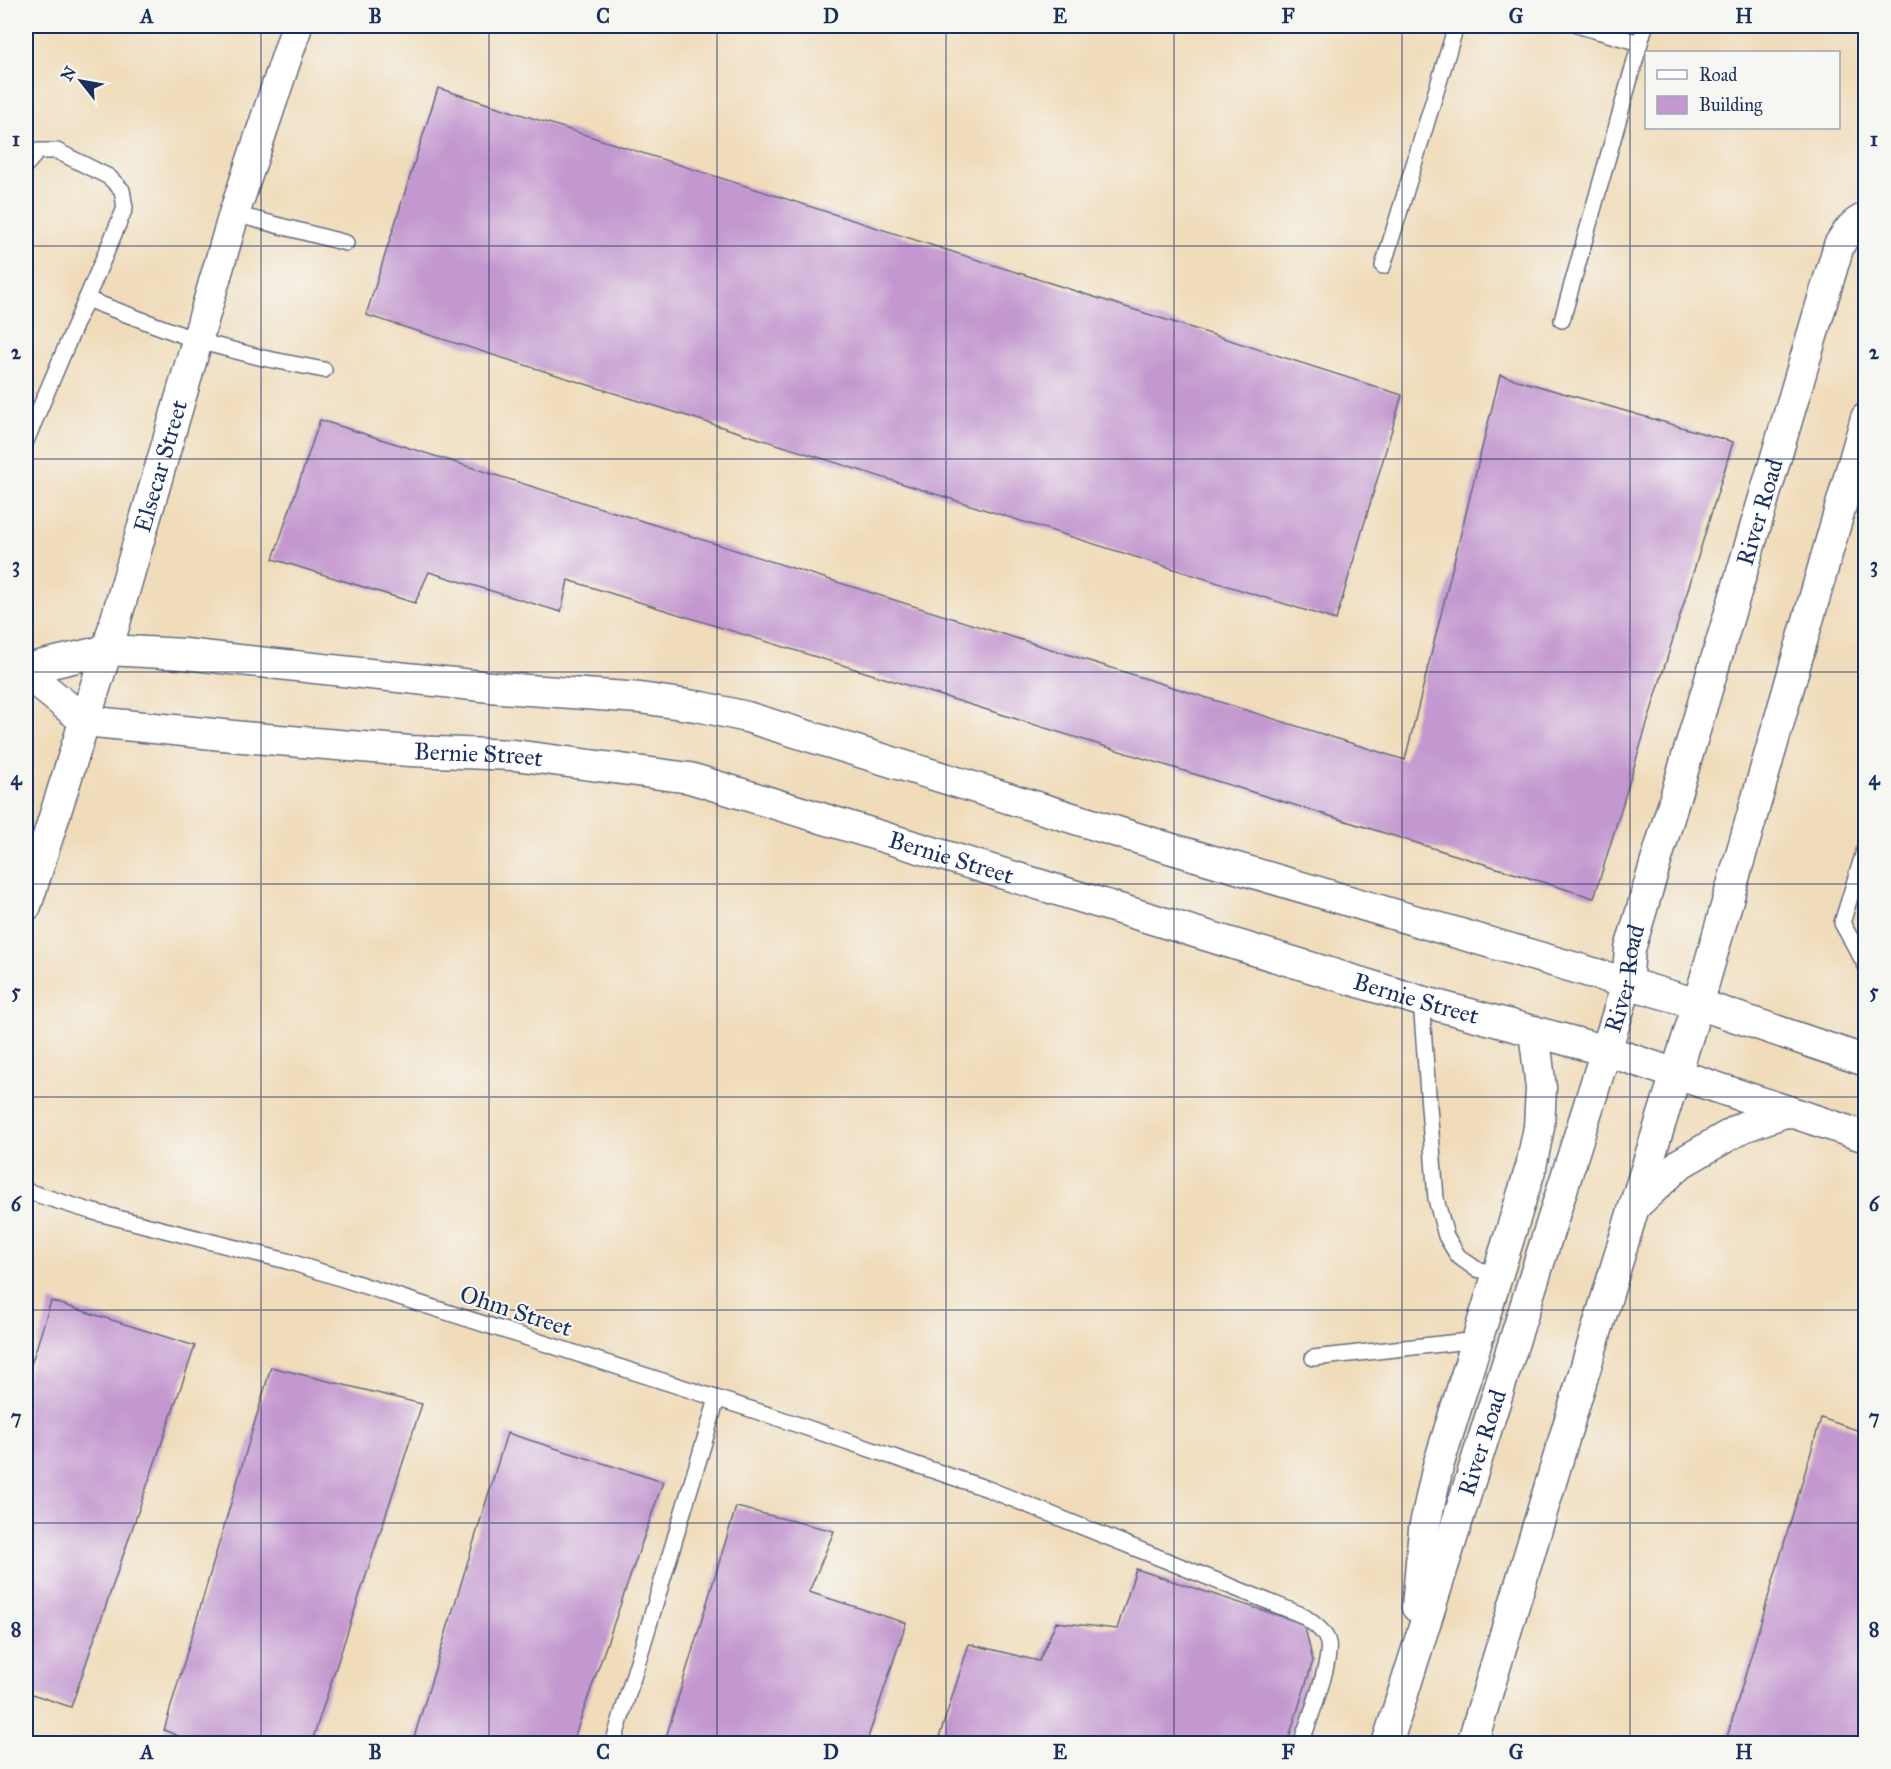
<svg xmlns="http://www.w3.org/2000/svg" width="1891" height="1769" font-family="'IM FELL Great Primer',serif">
<style>
.building{fill:#c397cf}
.lines{fill:none;stroke-linecap:round;stroke-linejoin:round}
.lane-casing{stroke:#666c7e;stroke-width:18}
.street-casing{stroke:#666c7e;stroke-width:33}
.lane{stroke:#fff;stroke-width:15}
.street{stroke:#fff;stroke-width:30}
.grid{fill:none;stroke:#1b2f5e;stroke-width:1.5;stroke-opacity:0.55}
.labels{text-anchor:middle;stroke-width:4.5;stroke-linejoin:round;paint-order:stroke}
.street-label{font-size:24px;fill:#1b2f5e;stroke:#f6f6f2}
.neatline{fill:none;stroke:#1b2f5e;stroke-width:2}
.grid-label{font-size:20px;text-anchor:middle;font-weight:bold;fill:#1b2f5e}
</style>
<rect width="100%" height="100%" fill="#f6f6f2"/>
<filter id="ink" filterUnits="userSpaceOnUse"><feTurbulence type="fractalNoise" baseFrequency=".0167" numOctaves="2"/><feDisplacementMap in="SourceGraphic" scale="12" xChannelSelector="R" yChannelSelector="G"/><feConvolveMatrix kernelMatrix="1 2 1 2 8 2 1 2 1" color-interpolation-filters="sRGB"/></filter>
<filter id="wash" filterUnits="userSpaceOnUse"><feTurbulence type="fractalNoise" baseFrequency=".008" numOctaves="4" result="noise"/><feDisplacementMap in="SourceGraphic" scale="24" xChannelSelector="R" yChannelSelector="G"/><feGaussianBlur stdDeviation="1.35" result="paint"/><feColorMatrix in="noise" values="0 0 0 0 0 0 0 0 0 0 0 0 0 0 0 0 0 1.4 0 .05"/><feComposite in="paint" operator="in"/></filter>
<g filter="url(#wash)">
<rect width="100%" height="100%" fill="#f0dcba"/>
<g id="blocks">
<path class="building" d="M438 88 1402 395 1336 620 366 315Z
M1500 375 1733 442 1594 898 568 580 561 612 429 572 415 603 273 559 320 420 1405 760Z
M51 1301 195 1346 71 1707 26 1692V1381Z
M271 1367 422 1404 311 1744H197L164 1730Z
M1821 1418 1866 1433V1744H1725Z
M507 1433 663 1482 572 1744H412Z
M736 1507 834 1531 809 1592 906 1623 866 1744H664Z
M1136 1569 1304 1624 1313 1661 1287 1744H937L969 1644 1039 1661 1056 1622 1117 1629Z"/>
</g>
</g>
<g filter="url(#ink)">
<use href="#blocks" fill-opacity="0" stroke="#666c7e" stroke-width="1.5"/>
<g class="lines">
<defs>
<path id="lane" d="M1580 26 1640 43 1645 26
M26 165 38 151H57L109 177 122 190 125 208 26 441
M234 214 346 243
M1383 266 1456 26
M86 299 198 341 263 358 324 370
M1562 320 1640 43
M1866 845 1842 923 1866 966
M1421 1001 1436 1199 1446 1236 1458 1256 1476 1269 1499 1274
M26 1191 90 1211 287 1261 772 1416 988 1489 1302 1615C1312 1623 1325 1630 1328 1643 1332 1662 1308 1722 1301 1744
M1313 1358 1477 1340
M613 1744 717 1399"/>
<g id="street">
<path d="M26 669 107 650 184 654 500 688 640 698 702 707 747 717 1169 848 1698 1004 1866 1061"/>
<path id="s1" d="M26 673 85 721 243 737 410 751 514 755 690 778 1421 1001 1607 1051 1866 1137"/>
<path id="s2" d="M26 906 107 650 234 214 297 26"/>
<path d="M1637 1204 1681 1163 1743 1127 1788 1111"/>
<path d="M1417 1607 1424 1529 1438 1466 1531 1167 1539 1127 1541 1088 1534 1031"/>
<path id="s3" d="M1387 1744 1627 984 1630 949 1839 245C1846 234 1852 223 1866 218"/>
<path d="M1472 1744 1634 1207 1698 1004 1866 418"/>
</g>
</defs>
<use href="#lane" class="lane-casing"/>
<use href="#street" class="street-casing"/>
<use href="#lane" class="lane"/>
<use href="#street" class="street"/>
</g>
</g>
<path class="grid" d="M261 26V1744M489 26V1744M717 26V1744M946 26V1744M1174 26V1744M1402 26V1744M1630 26V1744M26 246H1866M26 459H1866M26 672H1866M26 884H1866M26 1097H1866M26 1310H1866M26 1523H1866"/>
<g class="labels">
<g class="street-label">
<text dy="8" stroke="none"><textPath href="#s2" startOffset="460">Elsecar Street</textPath></text>
<text dy="8" stroke="none"><textPath href="#s3" startOffset="1288">River Road</textPath></text>
<text dy="8" stroke="none"><textPath href="#s1" startOffset="471">Bernie Street</textPath></text>
<text dy="8" stroke="none"><textPath href="#s1" startOffset="957">Bernie Street</textPath></text>
<text dy="8" stroke="none"><textPath href="#s3" startOffset="802">River Road</textPath></text>
<text dy="8" stroke="none"><textPath href="#s1" startOffset="1443">Bernie Street</textPath></text>
<text transform="translate(516 1311) rotate(18)" y="8">Ohm Street</text>
<text dy="8" stroke="none"><textPath href="#s3" startOffset="316">River Road</textPath></text>
</g>
</g>
<rect width="1891" height="1769" fill="none" stroke="#f6f6f2" stroke-width="66"/>
<rect x="1645" y="51" width="195" height="78" fill="#f6f6f2" stroke="#9ea6b7" stroke-width="1.5"/>
<rect x="1657" y="70" width="30" height="9" fill="#ffffff" stroke="#9ea6b7" stroke-width="1.5"/>
<text x="1699" y="81" font-size="18" fill="#1b2f5e">Road</text>
<rect x="1657" y="96" width="30" height="18" fill="#c397cf" stroke="#9ea6b7" stroke-width="1.5"/>
<text x="1699" y="111" font-size="18" fill="#1b2f5e">Building</text>
<g transform="translate(81 81) rotate(301)" stroke="#f6f6f2" stroke-width="4.5" paint-order="stroke">
<path d="M0-4.5L10 22L0 15L-10 22Z" fill="#1b2f5e"/>
<text y="-9" font-size="16" font-weight="bold" text-anchor="middle" fill="#1b2f5e">N</text>
</g>
<rect x="33" y="33" width="1825" height="1703" class="neatline"/>
<g class="grid-label">
<text x="147" y="23">A</text>
<text x="375" y="23">B</text>
<text x="603" y="23">C</text>
<text x="831" y="23">D</text>
<text x="1060" y="23">E</text>
<text x="1288" y="23">F</text>
<text x="1516" y="23">G</text>
<text x="1744" y="23">H</text>
<text x="16" y="146">1</text>
<text x="1874" y="146">1</text>
<text x="16" y="359">2</text>
<text x="1874" y="359">2</text>
<text x="16" y="572">3</text>
<text x="1874" y="572">3</text>
<text x="16" y="785">4</text>
<text x="1874" y="785">4</text>
<text x="16" y="998">5</text>
<text x="1874" y="998">5</text>
<text x="16" y="1211">6</text>
<text x="1874" y="1211">6</text>
<text x="16" y="1424">7</text>
<text x="1874" y="1424">7</text>
<text x="16" y="1636">8</text>
<text x="1874" y="1636">8</text>
<text x="147" y="1759">A</text>
<text x="375" y="1759">B</text>
<text x="603" y="1759">C</text>
<text x="831" y="1759">D</text>
<text x="1060" y="1759">E</text>
<text x="1288" y="1759">F</text>
<text x="1516" y="1759">G</text>
<text x="1744" y="1759">H</text>
</g>
</svg>
